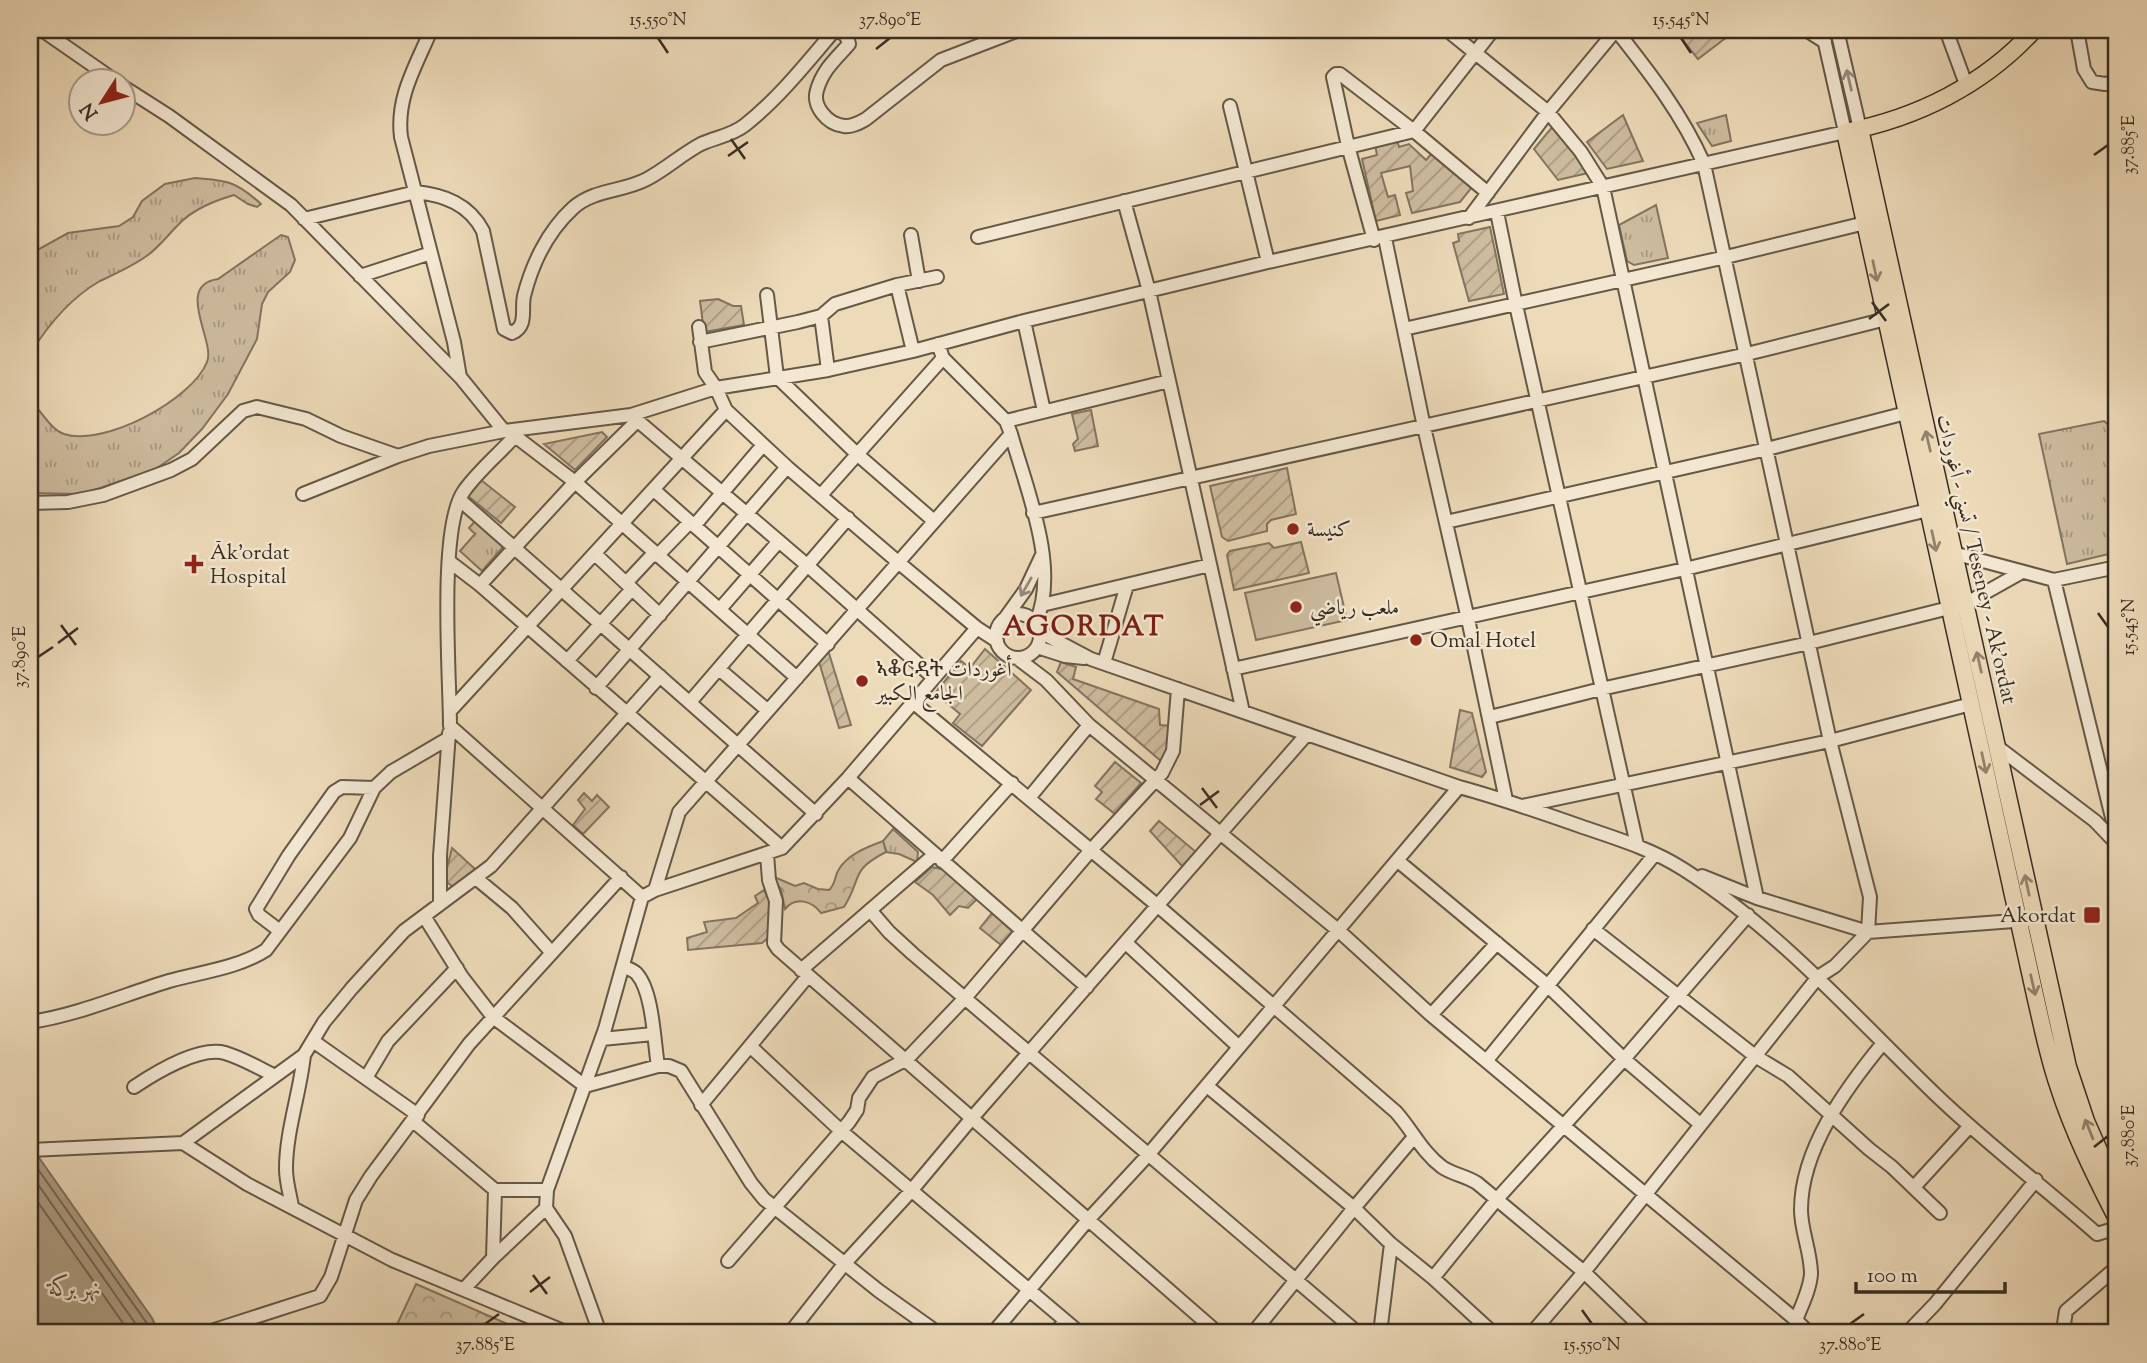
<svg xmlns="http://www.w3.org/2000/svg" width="2147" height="1363" font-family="'Sorts Mill Goudy',Amiri,'Noto Serif Ethiopic',serif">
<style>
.grass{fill:url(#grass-tufts);stroke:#837460;stroke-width:2}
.forest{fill:url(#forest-crowns);stroke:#837460;stroke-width:2}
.garden{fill:url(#garden-furrows);stroke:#837460;stroke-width:2}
.pitch{fill:#cebc9f;stroke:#837460;stroke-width:2}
.water{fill:#af9f85;stroke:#7f715d;stroke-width:2}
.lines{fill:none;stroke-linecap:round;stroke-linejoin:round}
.shore{stroke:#746653;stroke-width:2}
.minor-casing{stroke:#655847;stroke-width:16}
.major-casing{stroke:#382c21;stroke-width:19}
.minor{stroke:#f3e7d2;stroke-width:12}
.major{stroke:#eddab9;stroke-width:16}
.oneway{stroke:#968a7a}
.oneway2{stroke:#92836d}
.ticks{fill:none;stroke:#382c21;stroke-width:2.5}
.poi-dot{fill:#8f2418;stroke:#f3e7d2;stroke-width:2.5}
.labels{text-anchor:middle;stroke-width:5;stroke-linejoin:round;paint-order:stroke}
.poi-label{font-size:21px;fill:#382c21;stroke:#f3e7d2;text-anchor:start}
.street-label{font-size:21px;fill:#382c21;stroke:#f3e7d2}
.water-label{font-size:23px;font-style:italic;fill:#5c4e3f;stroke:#f3e7d2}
.district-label{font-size:28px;font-weight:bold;letter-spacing:2px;fill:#7a1f14;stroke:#f3e7d2}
.neatline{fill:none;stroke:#382c21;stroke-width:2.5}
.ticks-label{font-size:18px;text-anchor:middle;fill:#382c21}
</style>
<defs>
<pattern id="grass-tufts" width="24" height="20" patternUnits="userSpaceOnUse" patternTransform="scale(1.75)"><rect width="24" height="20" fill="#cebc9f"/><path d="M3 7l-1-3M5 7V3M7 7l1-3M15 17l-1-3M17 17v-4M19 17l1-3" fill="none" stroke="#a89981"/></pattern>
<pattern id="forest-crowns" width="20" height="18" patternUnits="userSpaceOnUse" patternTransform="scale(1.75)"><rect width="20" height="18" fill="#cebc9f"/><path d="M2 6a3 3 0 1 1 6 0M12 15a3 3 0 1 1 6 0" fill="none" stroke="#a89981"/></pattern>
<pattern id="garden-furrows" width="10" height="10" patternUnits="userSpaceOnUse" patternTransform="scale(1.75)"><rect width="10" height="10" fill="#cebc9f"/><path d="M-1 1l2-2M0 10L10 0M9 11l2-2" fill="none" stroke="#a89981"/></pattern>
</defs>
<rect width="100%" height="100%" fill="#eddab9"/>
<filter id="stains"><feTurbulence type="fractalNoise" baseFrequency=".00286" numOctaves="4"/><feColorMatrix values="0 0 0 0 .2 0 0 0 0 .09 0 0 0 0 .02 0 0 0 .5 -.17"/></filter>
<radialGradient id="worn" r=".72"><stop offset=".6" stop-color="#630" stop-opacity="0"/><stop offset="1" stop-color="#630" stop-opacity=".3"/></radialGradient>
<path class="grass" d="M1726 115 1731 141 1712 146 1697 123Z
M195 178C227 180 237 182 261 204L257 207 248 204 234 195C214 201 193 209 178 225 167 236 160 246 148 255 133 266 117 273 100 281 70 298 48 325 30 354V254L68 233 119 226 133 217 142 201 165 184Z
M1656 205 1668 258 1634 265 1627 261 1619 225Z
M281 235 288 237 295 260 290 272 268 292 262 304 257 339 228 394 202 429 179 453 154 470 82 494 30 493V400C41 410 50 429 64 434 104 447 192 400 207 362 216 342 174 285 218 279Z
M2104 421 2117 432V552L2067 564 2039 434Z
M476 520 504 546 482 571 460 551 475 534 469 528Z
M893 829 918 852 917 862 899 854 886 852 883 841Z"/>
<path class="forest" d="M883 841 886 852C849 871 863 877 844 907L821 913C812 901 796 896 785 909L781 890 772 876 795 886 804 883 818 889 829 890C836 884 834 877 839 869 848 854 867 847 883 841Z
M416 1284 528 1333H393Z"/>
<path class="garden" d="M1675 30H1720L1727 37 1698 59Z
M1623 115 1643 161 1607 169 1587 142Z
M1553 126 1588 173 1558 180 1534 149Z
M1397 140 1399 147 1409 144 1426 160 1433 152 1473 186 1460 202 1412 213 1406 193 1413 191 1410 166 1381 173 1388 197 1395 195 1400 215 1376 221 1362 159 1377 155 1375 145Z
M1490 227 1504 294 1469 301 1453 243 1459 241 1458 234Z
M718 299 733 306H741L744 325 704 332 700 301Z
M1091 410 1098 446 1075 451 1073 444 1078 439 1072 414Z
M602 432 607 437 575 470 544 444Z
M1287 468 1296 514 1271 520 1267 524V531L1228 541 1222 537 1210 486Z
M481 480 515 507 501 523 468 496Z
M1301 542 1309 573 1234 590 1227 555 1230 551 1269 543 1274 548Z
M985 649 1031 690 982 746 953 723 960 714 935 693 961 661 970 668Z
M828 650 851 725 839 728 819 662Z
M1061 662 1076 667 1073 679 1159 709 1160 725 1171 726V750L1161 761 1057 672Z
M1460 710 1472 713 1486 772 1482 777 1450 767Z
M1115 762 1141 783 1115 814 1096 799 1102 792 1095 786Z
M584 793 592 801 597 795 609 807 583 834 573 825 585 809 578 800Z
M1159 821 1196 852 1183 867 1150 831Z
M452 848 475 869 457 886H452L444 880Z
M932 867 945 870 977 899 968 908 959 906 950 915 933 895 915 882Z
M764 890 770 902 769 937 762 943 688 950 687 938 707 932 704 922 736 918 758 903 755 896Z
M992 913 1014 933 1002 946 980 928Z"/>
<path class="pitch" d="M1336 573 1347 620 1256 640 1245 593Z"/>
<path class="water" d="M30 1145 152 1318 159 1333H30Z"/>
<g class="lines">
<path class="shore" d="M30 1158 146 1322 152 1333
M30 1173 142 1333
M30 1191 130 1333"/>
<defs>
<path id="minor" d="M42 30 114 80
M431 30C416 66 396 97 401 137L454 342 460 377
M1447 30 1548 112 1581 152 1603 187 1757 898
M1806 30 1825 42
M1837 30 1860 129
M1946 30 1967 87
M2077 30 2084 69 2092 82 2105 84 2117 82
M122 86 169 116 291 205 461 378 504 431
M1230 106 1268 262
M1124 201 1149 291 1243 712
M1497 212 1516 305 1637 845
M1469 218 1548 112 1616 30
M304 219 416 192C444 195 469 204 483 231L504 329 512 333C528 326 521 310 524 296 532 264 548 231 573 208 594 189 623 192 647 179 666 169 682 154 701 144 716 137 731 136 745 125 778 99 806 64 833 32 843 31 847 35 849 44 836 59 823 69 817 90 812 106 827 124 844 126 852 127 859 123 866 119L941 60 1019 30
M911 235 919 281
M978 237 1414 131 1493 30
M1385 238 1424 427 1468 619 1506 800
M1374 240 1348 146 1333 77 1336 74H1340L1414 131 1488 193
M360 276 431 253
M897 285 913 351
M767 295 777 377 858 455 934 521
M821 316 828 370
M1024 321 1044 411
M699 327 705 372 716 388 726 410 787 467 898 562 977 628 997 641
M1404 329 1726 257 1865 223
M700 342 798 322 821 316 835 304 897 285 937 277
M938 344 943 358 1006 421 1011 434C1026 488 1060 568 1036 622
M631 415 808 566 934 678
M1006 421 1169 381
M516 430 515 436C499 454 478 471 464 491 438 527 450 677 450 726L642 897
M515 436 575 482 797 678
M654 490 828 644
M303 494 398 456 429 446 504 431 631 415 716 388 828 370 913 351 1024 321 1268 262 1845 132 1822 30
M821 495 943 358
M460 500 816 814
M30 503 68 502 103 495 171 470 192 459 243 411 257 407 306 419 341 436 398 456
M1033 513 1747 354 1886 319
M1446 522 1767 449 1906 413
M694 526 763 445
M1953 553 2054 580 2117 567
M595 554 660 615
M657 556 690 522
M450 562 480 585 782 848
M2054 580 2117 838
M626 583 654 553
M480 585 575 482 637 421
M1042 605 1210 565
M720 609 779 541
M996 636a22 22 0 1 1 44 0a22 22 0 1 1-44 0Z
M1006 617 1026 589 1042 555
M1040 632 1091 659 1459 787C1500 798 1540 812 1580 826 1615 838 1652 849 1683 869 1779 930 1855 1017 1936 1095 1987 1144 2044 1187 2097 1234L2117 1228
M1037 647 1065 656 1084 658
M1017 658 1046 680 1089 725 1339 931 1431 1015 1796 1320 1809 1333
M567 661 632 589
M1104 663 1127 585
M719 669 767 710
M1233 669 1685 569 1928 510
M596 688 787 467
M690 702 848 518
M914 703 1158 906 1396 1112C1412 1130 1422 1152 1442 1167 1452 1174 1466 1176 1477 1183L1584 1272 1647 1333
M450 711 726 410
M1490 717 1601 689 1809 643 1965 604 2022 572
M1999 748 2095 821 2117 844
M848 778 1087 987
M1029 798 1089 725
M1522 806 1830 741 1971 704
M767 854 769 880 776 901 774 943 778 949 1218 1333
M942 861 1012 783
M1398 861 1547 985 1624 1059 1700 1124
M1702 876 1757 898 1868 932 2027 920
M477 879 512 908 552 953
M655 890 782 848 848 778 977 628
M440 904V856L449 733
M870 910 889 932 913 954 1358 1333
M424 916 462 977 493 1017 585 1086 658 1066H669L681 1071 751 1183 764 1199 879 1291 938 1333
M1593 929 1755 1056 1788 1076 1869 1149 1892 1167 1940 1213
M280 931 259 915 256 909 289 855 334 792 342 787 374 788
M1126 943 1239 1047
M623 966C628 969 634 970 637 974 653 992 654 1042 658 1066
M801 970 935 854
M1431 1015 1497 943
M30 1022C78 1015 123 995 169 981 201 972 238 968 266 950L350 838 374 788 391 772 449 738
M602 1039 653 1034
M313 1041 418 1115
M750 1046 840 1130 1080 1333
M1487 1060 1655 854
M366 1078 388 1041 457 968
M1207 1086 1354 1208 1253 1333
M134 1087C155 1073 199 1046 225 1053 242 1058 259 1068 275 1076
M701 1105 808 976
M413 1121 495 1190H547
M1414 1137 1354 1208 1391 1244 1433 1278 1497 1199 1624 1059 1748 915
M183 1143 247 1184 392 1260 568 1333
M30 1150 183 1143 304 1055 324 1022 352 988 404 931 491 866 660 676
M1914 1187 1969 1127
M292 1207C290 1194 286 1182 286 1169 286 1131 300 1093 304 1055
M493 1258 495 1190
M728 1261 849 1122 857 1110 859 1098 873 1077 907 1059 965 998 1091 850 1162 773 1173 751 1178 689
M1433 1278 1493 1333
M464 1289 493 1258 546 1208
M1796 1320C1802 1305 1810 1289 1811 1274 1811 1252 1801 1231 1801 1210 1801 1149 1846 1088 1883 1043
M205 1333 320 1296 331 1277 356 1200 371 1176 469 1044 621 877
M600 1333 565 1236 546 1208 547 1190 605 1029 642 897 655 890 679 812 1011 434
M790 1333 845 1263 911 1191 972 1118 1307 734
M993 1333 1087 1221 1148 1155 1459 787
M1055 1333 1065 1321
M1380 1333 1391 1244
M1532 1333 1584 1272 1818 977 1835 966 1868 932 1870 897 1830 741 1704 164C1682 114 1650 73 1616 30
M1907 1333 1935 1304 2036 1180
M2068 1333 2064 1324 2066 1311 2117 1267"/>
<path id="major" d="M2034 30C1984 85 1917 118 1845 132L2035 995C2042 1025 2048 1056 2058 1085 2073 1132 2095 1176 2117 1219
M1860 129 2068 1067 2086 1121 2117 1191"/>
</defs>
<use href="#minor" class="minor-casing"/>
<use href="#major" class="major-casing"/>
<use href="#minor" class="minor"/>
<use href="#major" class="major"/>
</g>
<defs><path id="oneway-shaft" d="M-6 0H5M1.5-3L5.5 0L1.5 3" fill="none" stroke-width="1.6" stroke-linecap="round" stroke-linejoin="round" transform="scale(1.75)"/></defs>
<g class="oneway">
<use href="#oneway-shaft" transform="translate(1849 80) rotate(-103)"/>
<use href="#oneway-shaft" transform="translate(1026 587) rotate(120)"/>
</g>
<g class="oneway2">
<use href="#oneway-shaft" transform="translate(1875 271) rotate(78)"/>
<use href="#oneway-shaft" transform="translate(1928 441) rotate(-103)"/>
<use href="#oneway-shaft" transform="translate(1934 541) rotate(78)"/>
<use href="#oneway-shaft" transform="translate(1979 662) rotate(-103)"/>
<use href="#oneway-shaft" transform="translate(1984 763) rotate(78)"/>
<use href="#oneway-shaft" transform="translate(2027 885) rotate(-102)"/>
<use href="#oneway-shaft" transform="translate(2033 985) rotate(77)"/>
<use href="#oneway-shaft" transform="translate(2089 1129) rotate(-112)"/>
</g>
<path class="ticks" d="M658 38 668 53M1681 38 1691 53M876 49 890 38M731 139 745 159M2094 155 2108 145M728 156 748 142M1872 302 1886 321M1869 319 1889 304M2098 613 2108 627M61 625 76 645M58 643 78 628M38 657 53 647M1202 788 1217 808M1200 805 1219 791M2094 1147 2108 1136M533 1275 547 1294M530 1292 550 1277M1582 1310 1592 1324M485 1324 499 1314M1850 1324 1864 1314"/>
<g class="poi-dot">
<circle cx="1293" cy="529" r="7"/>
<path d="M190.5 553.5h7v7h7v7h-7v7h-7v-7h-7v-7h7z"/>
<circle cx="1296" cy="607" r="7"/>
<circle cx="1416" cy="640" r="7"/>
<circle cx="862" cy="681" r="7"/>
<rect x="2083" y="906" width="18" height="18" rx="3.5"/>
</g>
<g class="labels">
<g class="poi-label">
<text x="1307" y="536">كنيسة</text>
<text x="210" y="559">Āk'ordat<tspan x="210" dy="24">Hospital</tspan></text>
<text x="1310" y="614">ملعب رياضي</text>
<text x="1430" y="647">Omal Hotel</text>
<text x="876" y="676">ኣቆርዳት أغوردات<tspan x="876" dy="24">الجامع الكبير</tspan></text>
<text x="2076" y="922" text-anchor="end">Akordat</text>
</g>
<g class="street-label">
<text transform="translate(1977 559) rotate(77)" y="7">تسني - أغوردات / Teseney - Ak'ordat</text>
</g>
<g class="water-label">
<text x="75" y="1295">نهر بركة</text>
</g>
<g class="district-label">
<text x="1084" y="635">AGORDAT</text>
</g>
</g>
<rect width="2147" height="1363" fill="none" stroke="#eddab9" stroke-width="77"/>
<g transform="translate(102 102) rotate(234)"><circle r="33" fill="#f3e7d2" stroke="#a89c8b" stroke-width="2"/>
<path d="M0-5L12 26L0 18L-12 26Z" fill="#8f2418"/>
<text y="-10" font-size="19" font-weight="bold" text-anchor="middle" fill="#382c21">N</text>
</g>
<path d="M1856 1282v10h149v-10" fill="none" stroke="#382c21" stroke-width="3.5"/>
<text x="1867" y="1282" font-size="21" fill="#382c21" stroke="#f3e7d2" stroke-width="5" paint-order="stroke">100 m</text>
<rect x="38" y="38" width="2070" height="1286" class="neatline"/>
<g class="ticks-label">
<text x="658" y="25">15.550°N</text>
<text x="890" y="25">37.890°E</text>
<text x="1681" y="25">15.545°N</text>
<text transform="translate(2128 145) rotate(-90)" y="6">37.885°E</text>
<text transform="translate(2128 627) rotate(-90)" y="6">15.545°N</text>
<text transform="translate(19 657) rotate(-90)" y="6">37.890°E</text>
<text transform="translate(2128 1136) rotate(-90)" y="6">37.880°E</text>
<text x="485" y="1350">37.885°E</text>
<text x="1592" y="1350">15.550°N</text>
<text x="1850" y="1350">37.880°E</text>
</g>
<rect width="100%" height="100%" filter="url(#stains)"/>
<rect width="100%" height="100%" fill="url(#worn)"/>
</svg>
